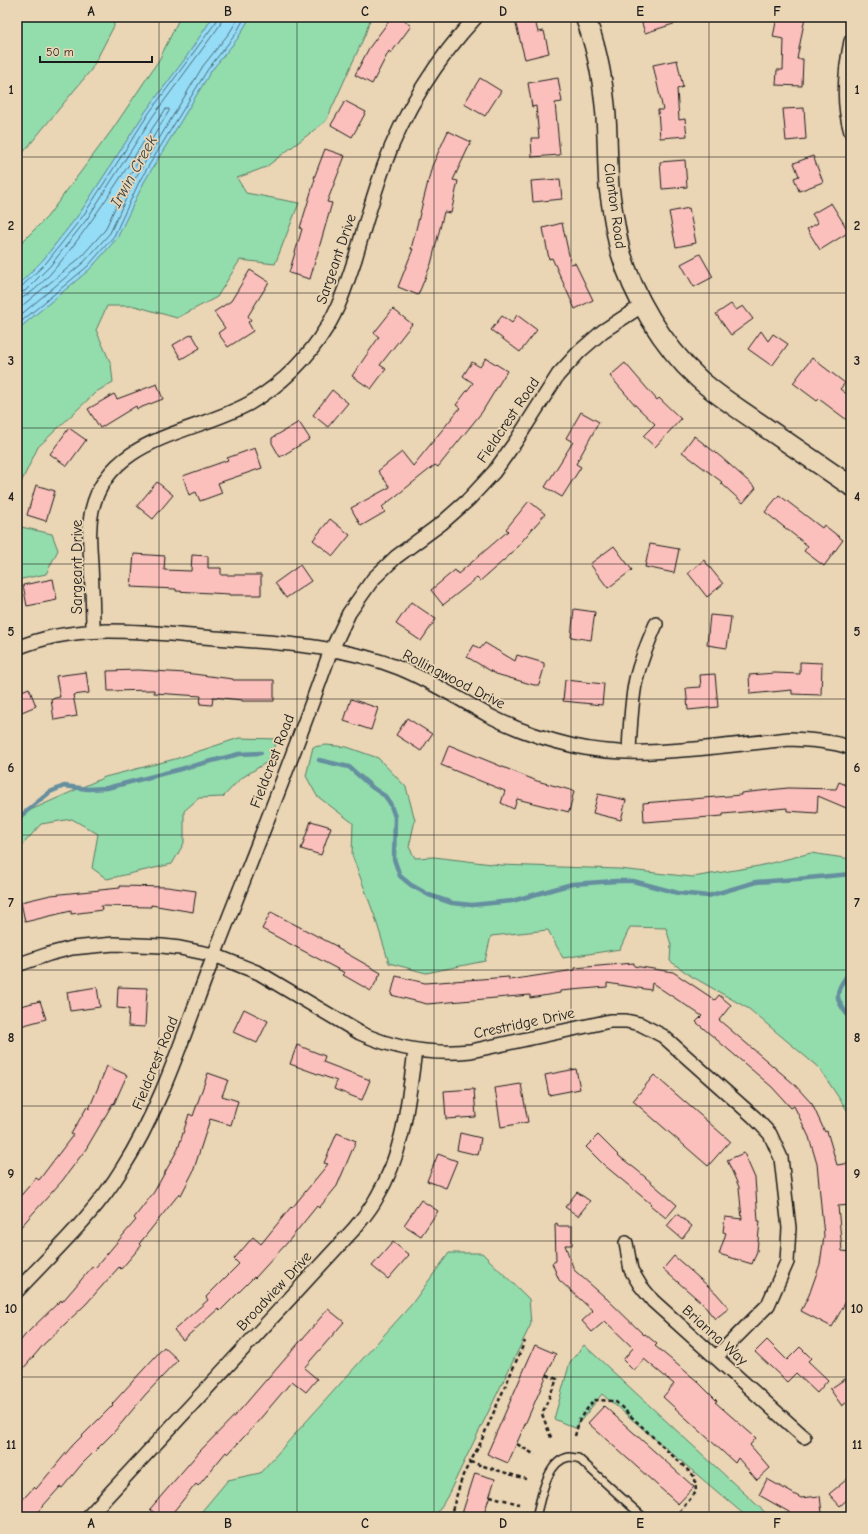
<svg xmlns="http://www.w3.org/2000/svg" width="868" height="1534" font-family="'Comic Neue',sans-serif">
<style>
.green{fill:#93dcac;stroke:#587c64}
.water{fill:#95dcf7;stroke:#658f9f}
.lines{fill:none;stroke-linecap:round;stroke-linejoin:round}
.shore{stroke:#4c6974;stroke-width:1}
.stream{stroke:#658f9f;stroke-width:4.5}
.building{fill:#fcc0bc;stroke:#1c1c1c}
.service-casing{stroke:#1c1c1c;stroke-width:10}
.minor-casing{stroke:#1c1c1c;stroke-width:16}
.secondary-casing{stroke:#1c1c1c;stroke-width:22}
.path{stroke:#1c1c1c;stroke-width:2.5;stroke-dasharray:4 3;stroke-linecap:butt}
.service{stroke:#ead5b4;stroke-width:7}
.minor{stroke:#ead5b4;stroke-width:13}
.secondary{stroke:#ead5b4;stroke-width:19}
.grid{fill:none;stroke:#1c1c1c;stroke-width:1;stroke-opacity:0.55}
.labels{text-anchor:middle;stroke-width:3.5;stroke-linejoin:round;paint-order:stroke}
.street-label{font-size:15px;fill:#1c1c1c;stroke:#ead5b4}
.water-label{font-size:16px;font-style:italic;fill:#344248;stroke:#ead5b4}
.neatline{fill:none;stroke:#1c1c1c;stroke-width:1.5}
.grid-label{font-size:13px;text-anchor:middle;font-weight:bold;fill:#1c1c1c}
</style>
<rect width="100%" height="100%" fill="#ead5b4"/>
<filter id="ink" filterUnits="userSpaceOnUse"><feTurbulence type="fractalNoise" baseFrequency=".025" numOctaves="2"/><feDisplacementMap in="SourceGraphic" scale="8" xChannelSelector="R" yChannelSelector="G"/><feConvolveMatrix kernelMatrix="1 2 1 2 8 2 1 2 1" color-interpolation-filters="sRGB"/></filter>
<g filter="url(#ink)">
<path class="green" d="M17 17H113L114 26 91 70 17 160Z
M180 17H213L185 59 146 111 80 213 43 260 17 286V247L47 217 112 130 159 60Z
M250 17H371L365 35 326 121 266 167 237 178 246 193 299 203 275 264 240 260 217 297 177 318 135 306H107L96 330 111 364 113 382 96 392 38 447 17 491V330L90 269 117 238 144 182 211 71 238 38Z
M17 526 52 534 58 550 46 574 17 580Z
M239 738 278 739 267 762 240 779 223 797 199 798 184 811V843L172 864 107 879 92 868 98 834 72 819 41 824 17 851V816L105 777 175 759Z
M326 745 347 747 378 758 406 787 415 820 409 847 415 858 434 857 500 865 619 869 693 877 759 866 811 853 851 859V1116L819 1068 749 1009 691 976 670 961 671 945 666 928 630 927 620 949 563 958 548 930 491 936 485 961 426 973 389 963 375 917 352 855 353 823 317 796 306 776 313 747Z
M449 1253H482L529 1299 531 1324 447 1497 435 1517H197L228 1480 260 1473 411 1305Z
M584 1345 770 1517H747L602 1394 575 1428 554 1419 570 1362Z"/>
<path class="water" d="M213 17H250L238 38 211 71 144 182 117 238 90 269 17 330V286L43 260 80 213 146 111 185 59Z"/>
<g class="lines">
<path class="shore" d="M17 288 21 287 46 263 83 216 149 113 216 22 217 17
M17 293 25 291 50 266 87 219 153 116 220 25 222 17
M17 299C49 298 137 150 158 120L166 109H169V111L130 175 105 230 80 258 17 310
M17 318 84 262 110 233 136 177 203 66 230 32 239 17
M17 325 88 266 114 236 140 180 208 69 235 35 245 17"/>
<path class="stream" d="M319 760 349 767 373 788 385 796 390 803 395 817 394 859 400 876 411 885 429 895 452 903 472 905 512 901 572 884 616 881H633L678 893 708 896 756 882 797 879 851 874
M17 819 50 792 64 786 88 789 107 788 239 754 261 753
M851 970C834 993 833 997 851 1019"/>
</g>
<path class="building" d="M392 17H399L411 26 391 53 389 51 372 84 355 75 369 48Z
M534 17 538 32 544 31 549 53 525 59 515 21Z
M640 17H686V20L645 33Z
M777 17H805L797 59H803L802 86 776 85 777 70H783L784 39 773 37Z
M677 60 683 87 677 89 679 120 685 119 687 136 660 138 658 110H663L653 65Z
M480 78 501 91 485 116 464 104Z
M558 78 562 102 555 103 560 155 532 157 531 138H539L536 106 532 107 528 83Z
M345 101 366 112 352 137 331 125Z
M804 108 806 139 786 141 783 109Z
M448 131 471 142 453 180 458 181 451 213 444 212 431 264 418 295 398 287 413 249H411L432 166Z
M325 149 345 156 327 202 332 203 310 279 289 273 302 229 300 228 315 179 314 178Z
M813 156 823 182 799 191 794 178 799 176 794 163Z
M685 160 687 187 662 189 660 162Z
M560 179 562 199 533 202 531 181Z
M831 203 849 232 820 250 807 229 818 223 812 214Z
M689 208 696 243 676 247 669 212Z
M562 223 571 264 575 263 593 300 575 309 552 258 549 259 543 228Z
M700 254 713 277 694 287 681 264Z
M250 270 269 282 248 316 251 320 248 322 253 331 228 347 218 333 225 328 214 312 231 301Z
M731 304 736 310 743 306 753 319 731 335 716 314Z
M393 309 412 324 380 365 386 369 371 389 352 376 379 337 374 333Z
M517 315 537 330 520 352 491 330 502 316 512 323Z
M761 331 768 341 773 334 788 344 772 366 748 349Z
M192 334 200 348 181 359 173 345Z
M486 358 507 371 482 412 438 467 435 465 382 507 385 512 361 526 351 508 390 487 378 471 402 452 413 466 460 408 456 405 473 383 463 376 472 362 480 367Z
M812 358 845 383 840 389 851 397V423L819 399 817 401 793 383Z
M625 363 657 400 659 398 681 419 655 447 643 436 655 424 637 407 610 376Z
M157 384 163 399 137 409 136 406 100 428 88 409 114 394 117 399Z
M332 390 348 403 328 427 313 415Z
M581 412 599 422 576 464 581 467 562 497 545 487 573 442 566 438Z
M299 422 310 439 280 457 272 443V438Z
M69 428 86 440 67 466 50 454Z
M694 436 721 457 756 488 743 503 721 483 722 482 682 452Z
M255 448 262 468 218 483 222 493 200 501 196 492 189 495 183 476 228 460 227 458Z
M157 482 173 495 153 519 137 506Z
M36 485 55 491 46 521 27 515Z
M779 495 822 528 824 525 843 540 824 566 804 551 808 546 765 512Z
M529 501 545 514 511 554 480 581 477 578 443 605 431 590 455 570 458 574 508 531 506 529Z
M330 519 350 535 333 556 313 540Z
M650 544 679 549 674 573 645 567Z
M614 546 632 570 608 588 590 564Z
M134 554 165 556 164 570 191 571 192 555 208 556V568H221V575H261V595H229V594L176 591V589L131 587Z
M704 560 723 584 707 597 688 573Z
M300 565 311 581 286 598 275 583Z
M53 579 57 600 27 606 23 585Z
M411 602 436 619 421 641 396 624Z
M574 609 595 612 591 640 571 637Z
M710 615 731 617 727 648 707 645Z
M485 643 515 661 517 655 544 663V668L539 685H534L496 674 467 657 474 645 480 649Z
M800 662 822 663 821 695 792 694V690L750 694 749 675 775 673 800 674Z
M138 670 185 673 233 679V680H274V701H242V700L213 697 212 705 200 704 201 696 154 693V690L108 691 107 671Z
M86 672 89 693 73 695 77 716 54 720 51 699 60 697 56 676Z
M715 674 718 707 688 710 686 688 701 687 700 675Z
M565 680 604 684 602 705 563 701Z
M29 688 36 706 17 714V693Z
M351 699 378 708 371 730 344 721Z
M407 718 432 734 421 751 396 735Z
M449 745 537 781 574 791 569 812 517 799 514 809 501 803 505 791 441 765Z
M839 782 851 787V810L818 796 817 813 787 811V808L723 814V816L644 822 643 803 741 795V793L788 788 836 789Z
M598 794 626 800 621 820 593 813Z
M311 821 331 827 321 855 301 849Z
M120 886 167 887 196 891 193 912 151 905V907L101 906 102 910 71 914V911L25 922 21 902 51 895 120 888Z
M271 912 338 947 337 948 381 973 371 991 343 975 345 973 262 929Z
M634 963V966L673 972 715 1000 719 995 731 1005 719 1020 794 1084 812 1104 825 1132 827 1131 837 1165 851 1163V1205L838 1206 842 1251 851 1252V1285L845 1303 832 1327 801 1311 809 1295 820 1264 824 1236 817 1164 809 1137 794 1106 791 1108 772 1087 696 1022 702 1016 652 983 651 990 607 983V987L560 991V993L530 998V995L427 1004 391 995 396 976 425 983 509 977V980L575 970V968Z
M97 987 100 1007 70 1011 67 992Z
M118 987 147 988 145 1027 128 1026 129 1009 117 1008Z
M40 1001 46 1019 17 1027V1007Z
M244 1009 268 1021 257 1043 233 1032Z
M297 1045 325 1056 323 1062 370 1080 362 1100 334 1089 337 1081 290 1064Z
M107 1066 127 1075 114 1104 113 1103 86 1149 62 1181 17 1231V1200L36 1178 39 1180 73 1135 71 1134 87 1107 89 1109Z
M576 1069 580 1089 549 1095 545 1075Z
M208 1073 228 1080 222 1096 238 1101 231 1125 210 1119 193 1172 181 1195 179 1194 139 1244 141 1246 121 1269 119 1267 86 1304 44 1344 17 1376V1345L26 1334 61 1300 62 1302 93 1266 95 1268 136 1220 134 1218 154 1192 178 1149 189 1114 193 1116Z
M654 1075 730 1141 708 1166 633 1101Z
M521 1084 528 1122 501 1127 495 1088Z
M474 1089 476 1117 446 1119 444 1091Z
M337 1133 356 1141 337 1186 319 1208 317 1206 287 1243 255 1278 254 1277 220 1311 218 1309 183 1340 174 1330 208 1300 206 1297 239 1264 234 1259 253 1237 261 1244 291 1207 292 1208 328 1164 324 1163Z
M460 1133 481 1138 478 1155 457 1150Z
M598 1135 620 1157 637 1170 677 1205 666 1218 650 1205 651 1204 604 1165 586 1147Z
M744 1153 755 1178 758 1221H760L757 1251 752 1264 719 1254 726 1233 723 1232 725 1217 742 1219 739 1187 727 1160Z
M438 1154 457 1161 446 1188 427 1181Z
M577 1192 590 1201 578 1216 565 1207Z
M421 1200 438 1211 421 1236 404 1225Z
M677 1214 692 1226 682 1239 667 1226Z
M557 1223 558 1226H572V1245H565L574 1270 606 1298 644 1335 645 1334 657 1344 655 1346 697 1381 717 1401 715 1402 756 1438 750 1445 770 1468 757 1480 738 1458 735 1463 663 1397 674 1384 644 1359 634 1371 623 1360 633 1348 605 1321 592 1332 582 1321 593 1311 559 1280 552 1263 556 1261 555 1224Z
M393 1242 409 1255 388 1279 372 1266Z
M674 1256 716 1293 729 1308 715 1319 702 1303 663 1269Z
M328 1309 344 1322 304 1368 317 1379 306 1392 292 1381 254 1426 228 1454 226 1452 198 1486 196 1484 169 1517H159L150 1509 200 1451 242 1408 266 1380H267Z
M767 1340 787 1360 800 1347 811 1358 808 1361 828 1380 817 1393 796 1373 787 1382 755 1352Z
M535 1345 556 1354 508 1463 487 1454Z
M164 1347 178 1360 145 1395 114 1432 82 1464 62 1488 60 1487 33 1517H23L17 1512V1506L34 1487 36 1489 72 1446 113 1405 112 1404Z
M845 1379 851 1388V1399L842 1406 830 1389Z
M604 1406 694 1487 678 1504 588 1423Z
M475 1473 495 1479 483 1517H461Z
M851 1476V1496L840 1506 829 1494Z
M767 1479 801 1498 820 1496 822 1513 796 1516 759 1495Z"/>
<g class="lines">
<defs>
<path id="service" d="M536 1517C541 1499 546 1461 569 1457 571 1457 575 1458 578 1458L643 1517"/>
<path id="minor" d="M851 41C845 70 842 103 851 132
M93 631C93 609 92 587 91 564 90 546 88 528 92 510 109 436 195 434 250 403 281 385 308 358 327 327 340 306 347 282 355 259 364 228 373 196 384 166 403 112 438 58 476 17
M17 648C80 621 149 633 215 638 277 643 341 645 399 668 431 681 459 699 488 715 516 730 544 739 574 746 618 756 662 752 706 748 734 745 762 742 789 739 810 740 832 741 851 748
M629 752C630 728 631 703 636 679 641 659 648 642 656 624
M17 965 49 954 72 948 114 944 162 946 180 948 214 955 259 973 360 1033C395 1049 432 1055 471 1051L610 1021H626L640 1024 663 1036 754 1117 770 1134 781 1158 789 1228 787 1262 768 1305 716 1357
M626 1243 631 1270 640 1285 653 1301 804 1437
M17 1291C53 1252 94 1215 122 1169 161 1108 184 1033 210 966 250 863 292 761 328 658L349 613 373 579 396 557 442 523 468 500 494 472 516 441 558 375 579 352 603 331 643 305
M88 1517 354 1229C362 1219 371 1209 377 1197 404 1152 408 1102 415 1051"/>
<path id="secondary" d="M585 17C596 45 602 76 605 105 608 133 607 160 609 187 612 208 615 229 620 250 633 296 663 346 698 378 716 395 738 408 759 423 790 444 820 465 851 486"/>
</defs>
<use href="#service" class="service-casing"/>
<use href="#minor" class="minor-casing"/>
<use href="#secondary" class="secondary-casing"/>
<path class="path" d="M547 1375 557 1379 542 1414 552 1440
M575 1436 580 1418 594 1400 615 1401 695 1477 696 1492 675 1517
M517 1444 535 1455
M470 1462 526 1479
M490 1496 519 1504
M450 1517 463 1475 479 1446 525 1341"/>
<use href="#service" class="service"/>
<use href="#minor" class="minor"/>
<use href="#secondary" class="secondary"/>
</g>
</g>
<path class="grid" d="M159 17V1517M297 17V1517M434 17V1517M571 17V1517M709 17V1517M17 157H851M17 293H851M17 428H851M17 564H851M17 699H851M17 835H851M17 970H851M17 1106H851M17 1241H851M17 1377H851"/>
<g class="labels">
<g class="street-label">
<text transform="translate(615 206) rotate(82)" y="5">Clanton Road</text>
<text transform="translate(336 259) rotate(-71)" y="5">Sargeant Drive</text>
<text transform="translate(508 420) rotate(-56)" y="5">Fieldcrest Road</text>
<text transform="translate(77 567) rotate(-90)" y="5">Sargeant Drive</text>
<text transform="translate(454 679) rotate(27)" y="5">Rollingwood Drive</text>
<text transform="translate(272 761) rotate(-69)" y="5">Fieldcrest Road</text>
<text transform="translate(524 1023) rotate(-12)" y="5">Crestridge Drive</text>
<text transform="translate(155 1063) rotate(-68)" y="5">Fieldcrest Road</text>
<text transform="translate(274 1291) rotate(-47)" y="5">Broadview Drive</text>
<text transform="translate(715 1335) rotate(42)" y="5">Brianna Way</text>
</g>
<g class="water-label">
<text transform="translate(133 171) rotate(-61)" y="6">Irwin Creek</text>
</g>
</g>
<rect width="868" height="1534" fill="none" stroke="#ead5b4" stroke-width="44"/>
<path d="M40 56v6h112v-6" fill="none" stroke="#1c1c1c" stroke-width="2"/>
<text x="46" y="56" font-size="12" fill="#1c1c1c" stroke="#ead5b4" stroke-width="3" paint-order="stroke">50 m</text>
<rect x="22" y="22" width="824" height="1490" class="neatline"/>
<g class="grid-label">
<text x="91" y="16">A</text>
<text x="228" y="16">B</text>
<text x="365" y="16">C</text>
<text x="503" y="16">D</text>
<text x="640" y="16">E</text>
<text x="777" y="16">F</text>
<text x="11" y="94">1</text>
<text x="857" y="94">1</text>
<text x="11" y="230">2</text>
<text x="857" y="230">2</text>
<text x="11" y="365">3</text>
<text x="857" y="365">3</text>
<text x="11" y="501">4</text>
<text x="857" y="501">4</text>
<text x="11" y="636">5</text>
<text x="857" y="636">5</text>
<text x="11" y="772">6</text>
<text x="857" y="772">6</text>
<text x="11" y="907">7</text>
<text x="857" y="907">7</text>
<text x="11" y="1042">8</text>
<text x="857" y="1042">8</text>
<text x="11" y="1178">9</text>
<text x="857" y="1178">9</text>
<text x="11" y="1313">10</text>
<text x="857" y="1313">10</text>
<text x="11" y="1449">11</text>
<text x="857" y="1449">11</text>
<text x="91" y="1528">A</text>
<text x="228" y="1528">B</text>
<text x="365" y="1528">C</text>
<text x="503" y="1528">D</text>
<text x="640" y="1528">E</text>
<text x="777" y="1528">F</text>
</g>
</svg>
